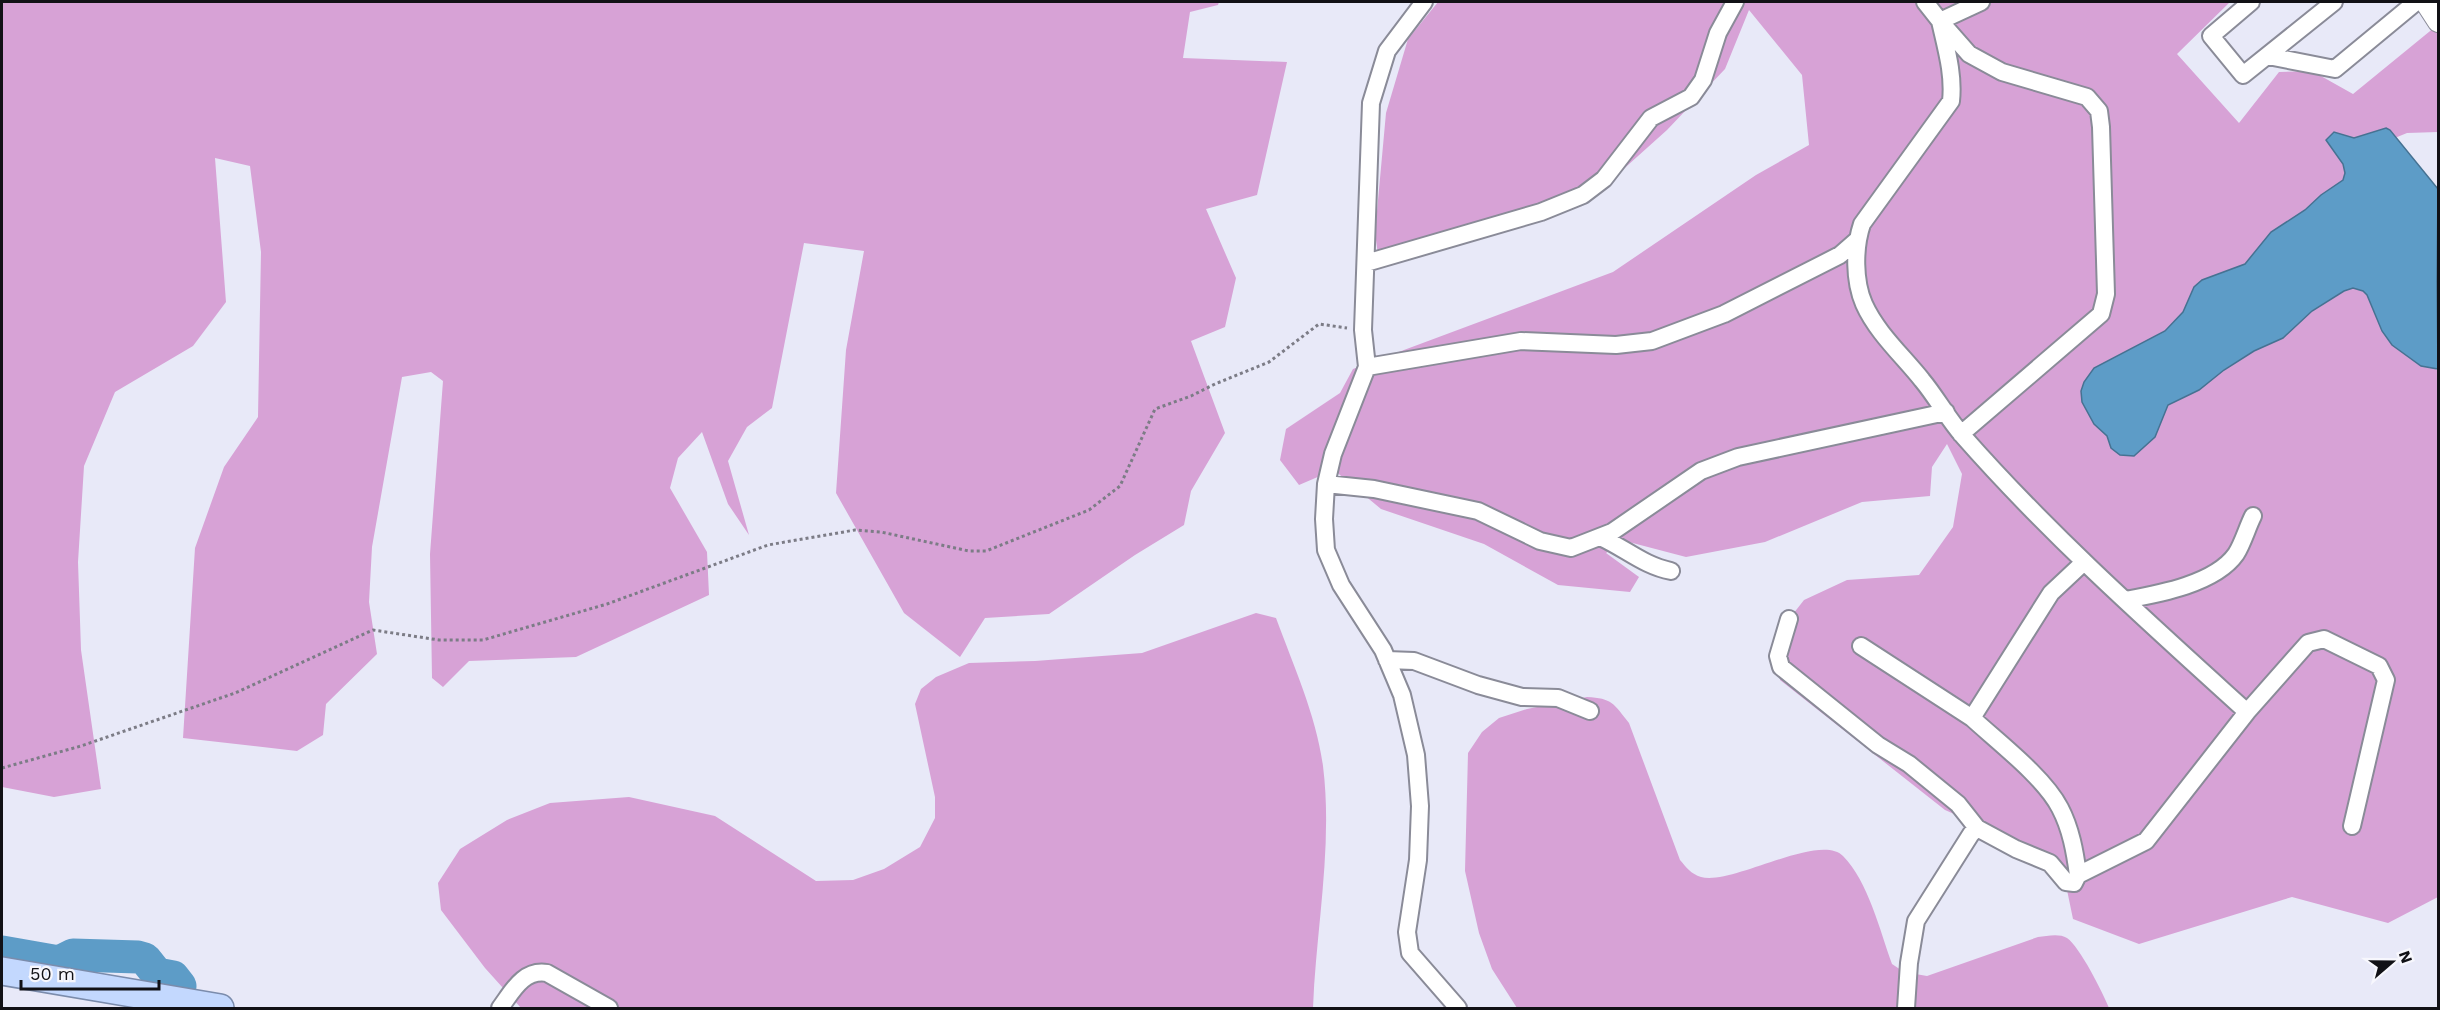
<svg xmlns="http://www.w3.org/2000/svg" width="2440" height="1010" font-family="'Work Sans',sans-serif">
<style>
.forest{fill:#d7a2d6}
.water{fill:#5d9cc7;stroke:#467292;stroke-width:1.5}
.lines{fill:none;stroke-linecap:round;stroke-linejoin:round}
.river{stroke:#5d9cc7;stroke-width:33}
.minor-casing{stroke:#8a8b98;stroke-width:20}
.tertiary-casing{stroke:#8a8b98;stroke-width:22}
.trunk-casing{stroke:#7b8cac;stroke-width:30}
.path{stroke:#7c7c86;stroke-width:3;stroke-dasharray:3 3;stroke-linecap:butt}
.minor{stroke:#fff;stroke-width:16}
.tertiary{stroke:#fff;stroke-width:20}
.trunk{stroke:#c3d8fe;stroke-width:27}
</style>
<rect width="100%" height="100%" fill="#e8e9f8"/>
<path class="forest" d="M2 2H1219L1218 5 1190 12 1183 58 1287 62 1257 195 1206 209 1236 278 1225 327 1191 341 1225 433 1191 491 1184 525 1135 555 1049 614 985 618 960 657 904 613 836 493 846 350 864 251 804 243 772 408 747 427 728 461 749 535 728 504 702 432 678 458 670 488 707 552 709 595 576 657 469 661 443 687 432 678 430 554 443 381 431 372 402 377 372 547 369 602 377 654 326 704 323 735 297 751 183 738 195 548 224 467 258 417 261 252 250 166 215 158 226 302 193 346 115 392 84 466 78 562 81 650 101 789 54 797 2 787Z
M1438 2H2230L2177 54 2239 123 2279 72 2312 71 2353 94 2435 27 2438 34V132L2407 133 2375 146 2160 403 2344 283 2379 282 2413 351 2438 371V897L2388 923 2292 897 2139 944 2073 919 2061 861 1945 810 1780 680 1779 632 1804 600 1847 580 1919 575 1953 527 1962 474 1947 444 1932 467 1930 496 1862 502 1765 542 1686 557 1625 541 1606 553 1639 577 1630 592 1558 585 1484 544 1381 509 1334 470 1299 485 1280 460 1286 429 1340 393 1353 369 1613 272 1756 175 1809 145 1802 75 1749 10 1725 69 1667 130 1589 200 1379 262 1375 233 1386 113 1408 39Z
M1256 613 1276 618C1294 667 1316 715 1323 766 1333 846 1316 929 1313 1008H521L485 968 441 910 438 883 460 849 507 820 550 803 629 797 715 816 816 881 853 880 884 869 920 847 935 818V797L915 704 921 689 936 677 969 663 1035 661 1142 653Z
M1587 697C1612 698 1614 704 1629 723L1680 860C1686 867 1691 874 1701 877 1731 886 1819 832 1843 856 1868 881 1880 931 1892 964L1904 972 1927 976 2038 937C2047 936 2059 933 2067 938 2080 947 2103 993 2109 1008H1517L1492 969 1479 933 1465 871 1468 753 1482 732 1499 718 1527 709Z"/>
<path class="water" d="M2386 128 2390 130 2438 189 2437 282 2438 369 2421 366 2392 345 2382 331 2367 295 2363 291 2353 288 2344 291 2312 311 2283 338 2254 351 2224 370 2199 390 2168 405 2155 437 2134 456 2120 455 2111 448 2107 436 2094 424 2082 402 2081 391 2084 382 2094 368 2165 331 2183 312 2194 287 2202 280 2245 264 2271 232 2305 210 2321 195 2343 180 2345 173 2343 164 2326 140 2334 132 2354 138Z"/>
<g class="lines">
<path class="river" d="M2 952 59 962 73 955 138 957 145 959 157 974 173 977 180 986"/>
<defs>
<path id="minor" d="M1424 2 1387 51 1371 103 1363 330 1367 367 1333 454 1326 484 1324 519 1326 550 1341 585 1383 650 1402 695 1416 755 1420 806 1418 860 1407 932 1410 953 1458 1008
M1925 2 1940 21 1969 54 2002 72 2087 97 2099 111 2101 127 2106 294 2101 314 1961 434
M2251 2 2211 36 2243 75 2334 2
M1940 21C1946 48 1954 74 1951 101L1862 224C1854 248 1854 281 1864 304 1877 333 1903 356 1922 380 1937 398 1948 419 1963 436 2050 535 2149 623 2247 712
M1940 21 1981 2
M2268 56 2335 69 2416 2
M1366 263 1541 212 1583 195 1604 179 1651 118 1691 97 1703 80 1718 33 1735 2
M1367 367 1521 341 1616 345 1652 341 1724 314 1840 255 1856 241
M1326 484 1374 489 1478 511 1540 541 1571 548 1612 532 1701 471 1738 457 1946 412
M1600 537C1625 548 1644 566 1671 571
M2083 563 2051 593 1972 718C1998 742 2044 777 2060 808 2071 829 2075 852 2078 875L2146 841 2247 712 2308 643 2324 639 2379 666 2386 680 2352 826
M2125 600C2158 594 2215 584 2236 554 2243 543 2247 528 2253 516
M1789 619 1778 656 1781 667 1878 745 1909 764 1958 804 1977 828
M1861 646 1972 718
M1387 660 1414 661 1478 685 1522 697 1558 698 1590 711
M500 1008C512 992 523 969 547 973L609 1008
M1906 1008 1909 963 1916 921 1971 834 1977 828 2016 849 2050 863 2066 882 2074 883 2078 875"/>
<path id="tertiary" d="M2425 2 2438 22"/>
<path id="trunk" d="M2 971 220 1008"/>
</defs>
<use href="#minor" class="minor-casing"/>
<use href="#tertiary" class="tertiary-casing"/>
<use href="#trunk" class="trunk-casing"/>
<path class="path" d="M2 768 81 746 235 693 373 630 439 640H483L607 604 768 545 855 530 881 532 969 551H986L1089 510 1120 486 1155 409 1191 396 1215 384 1269 362 1319 324 1347 328"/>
<use href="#minor" class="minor"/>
<use href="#tertiary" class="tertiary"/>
<use href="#trunk" class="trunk"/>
</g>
<rect width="2440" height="1010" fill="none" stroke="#111116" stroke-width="6"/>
<g transform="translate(2392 962) rotate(70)" stroke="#f7f7fd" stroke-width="4.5" paint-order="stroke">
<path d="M0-4.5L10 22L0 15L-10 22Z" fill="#111116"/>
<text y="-9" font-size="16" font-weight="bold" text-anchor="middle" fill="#111116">N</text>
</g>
<path d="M21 980v9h138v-9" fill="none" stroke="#111116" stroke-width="3"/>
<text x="30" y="980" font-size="18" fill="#111116" stroke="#f7f7fd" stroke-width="4.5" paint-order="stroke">50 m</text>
</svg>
